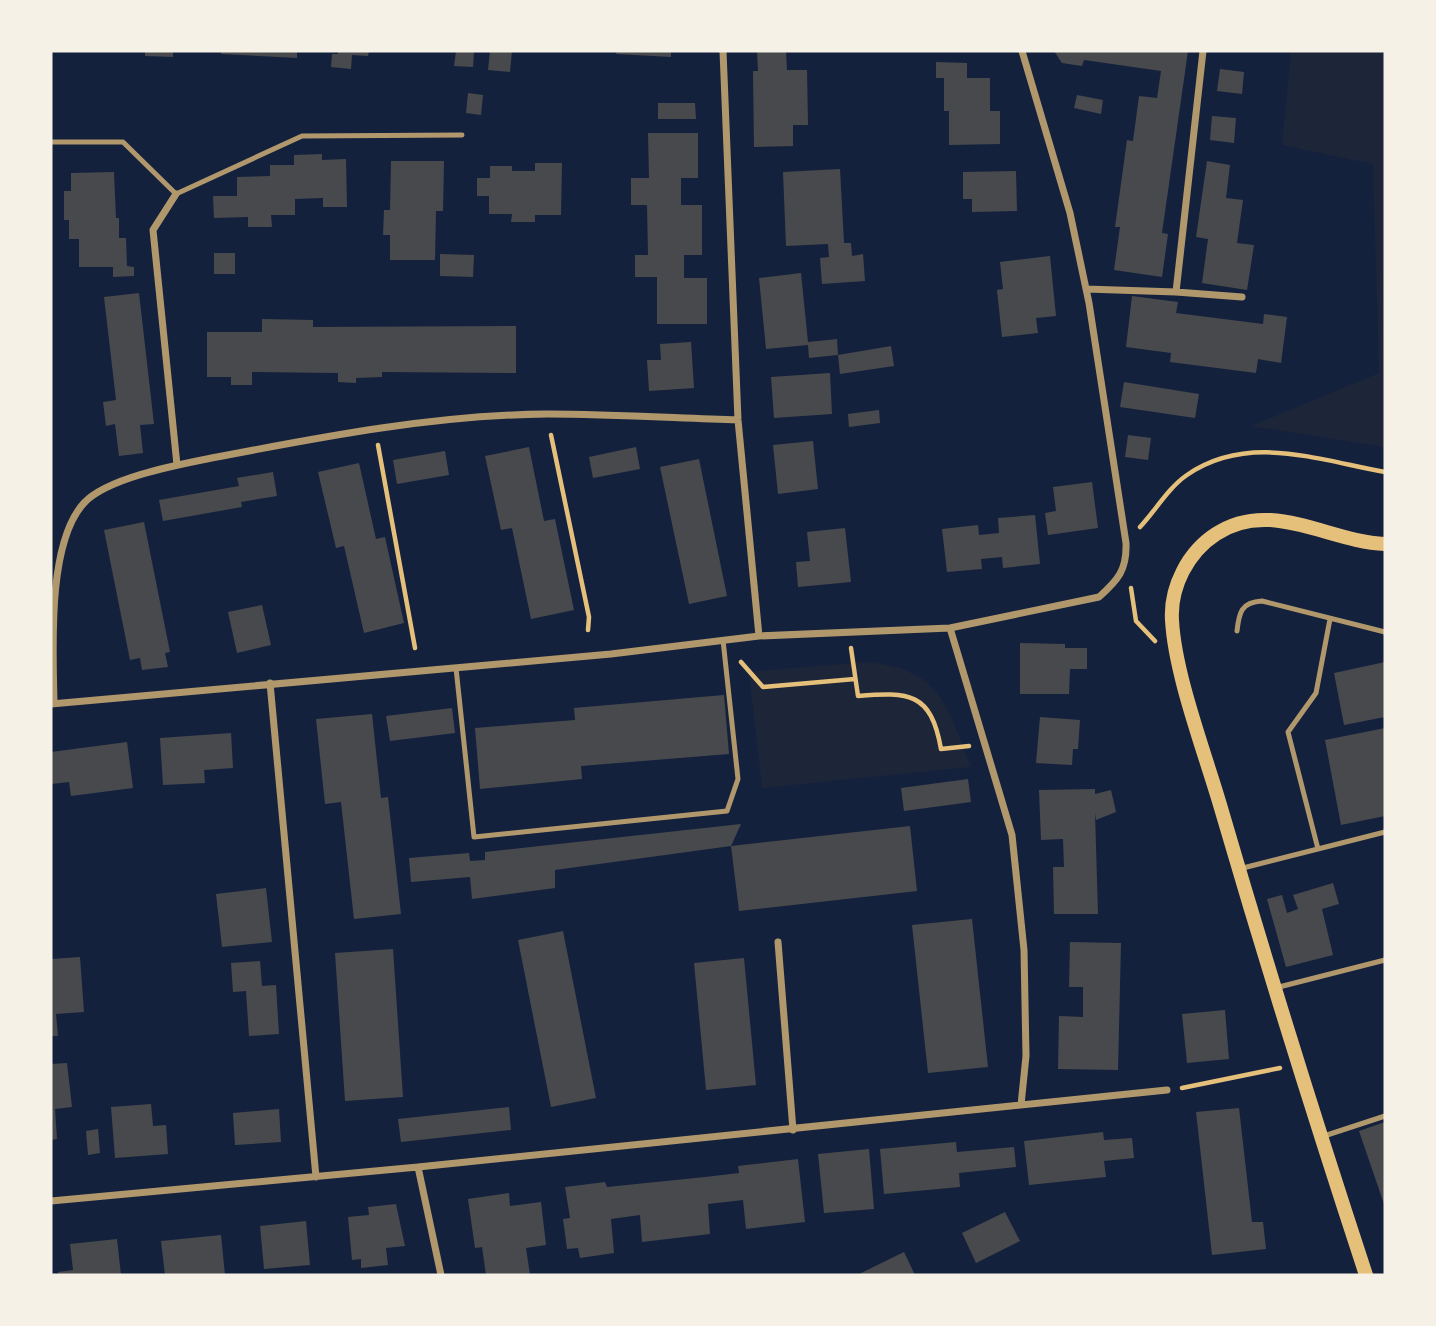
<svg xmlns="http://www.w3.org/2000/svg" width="1436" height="1326" font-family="'Alegreya Sans',sans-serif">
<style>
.green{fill:#1d2539}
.building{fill:#48494c}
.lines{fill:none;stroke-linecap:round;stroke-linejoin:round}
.path{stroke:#e5c07b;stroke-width:4.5}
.service{stroke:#b1986c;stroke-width:5}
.minor{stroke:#b1986c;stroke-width:7}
.secondary{stroke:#e5c07b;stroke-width:14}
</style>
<rect width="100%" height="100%" fill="#14213d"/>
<path class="green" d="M1291 51H1385V447L1251 426 1379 373 1373 164 1282 145Z
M864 662C939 667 947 704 971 767L762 788 749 672Z"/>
<path class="building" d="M145 51H173V57L145 56Z
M221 51H297V58L221 54Z
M338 51H369L368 56 352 55 351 69 331 67 332 54H338Z
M456 51H474L473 67 454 66Z
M490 51H512L510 72 488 70Z
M617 51H671V57L616 54Z
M757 51H786L787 70H807L808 125H793V146L754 147 753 71H758Z
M1054 51H1188L1162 233 1168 234 1162 277 1114 270 1120 227H1115L1127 140 1133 141 1139 96 1157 98 1161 71 1084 60 1082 66 1062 63Z
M936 62 967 63V78H990V111H1000V144L949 145V111H944V78H936Z
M1220 69 1244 72 1242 94 1217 91Z
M468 93 483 95 481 115 466 113Z
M1077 95 1103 100 1101 114 1074 108Z
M658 103H695L696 119H658Z
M1212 116 1236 118 1234 143 1210 140Z
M648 133H698V178H681V205H702V255H684V278H707V324H657V277H635V255H648L647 205H631V178H649Z
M322 154V160L346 159 347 207H323V198L295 199V215H271L272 227H248V217L214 218 213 196H237V177L270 176V165H294V155Z
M391 161H444L443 211H436L435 260H390V235H383L384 210H390Z
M1207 161 1230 165 1226 198 1243 200 1237 243 1254 245 1247 290 1202 283 1208 239 1196 237Z
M535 163H562L561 215H535V222H511L512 214H489V196H477V178H490V166H512V171H535Z
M840 169 844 243H851L852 256 863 254 865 281 822 284 820 258 829 257 828 244 786 246 783 172Z
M1016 171 1017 211 972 212V199H963V172Z
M114 172 116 218H119V238H126L127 266 134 267V276L113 277V267H79V239H69V220H64V191H71V173Z
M214 253H235V274H214Z
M440 254 474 255 473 277 440 276Z
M1050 256 1056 316 1036 318 1038 333 1002 337 997 290 1003 289 1000 262Z
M801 273 808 342 837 339 838 355 809 358 808 345 766 349 759 278Z
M139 293 154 424 140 425 143 453 119 456 115 424 106 426 103 402 116 400 104 297Z
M1132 296 1178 302 1176 313 1263 324 1264 314 1287 317 1281 363 1258 359 1256 373 1170 362 1171 353 1126 347Z
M262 319 313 320V327L516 326V373L382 372V377L356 378V383L338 382V373L252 372V385H231V377H207V332H262Z
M691 342 694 388 649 391 647 360H661L660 344Z
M891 346 894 366 840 374 838 355Z
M830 373 832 414 774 418 771 377Z
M1124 382 1199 394 1195 418 1120 407Z
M879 410 880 423 849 427 848 414Z
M1128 435 1151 438 1148 460 1125 457Z
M813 441 818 489 778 494 773 445Z
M529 447 544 521 555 519 574 610 531 619 512 528 501 530 485 456Z
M636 447 640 469 593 478 589 457Z
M445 451 449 475 397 484 393 460Z
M699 459 727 596 689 604 660 467Z
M359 463 376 539 385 537 404 623 364 633 344 546 336 548 318 472Z
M273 472 277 496 241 502 242 507 163 521 159 500 239 486 237 478Z
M1092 482 1098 528 1048 535 1045 513 1056 511 1053 487Z
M1035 515 1040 564 1003 568 1002 557 981 559 982 569 947 572 942 529 978 525 979 535 999 533 998 518Z
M144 522 170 652 165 653 168 667 142 670 140 658 130 660 104 530Z
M845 528 851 582 798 587 796 562 810 561 807 532Z
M262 605 271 645 237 653 228 612Z
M1020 643 1065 644V648H1087V669H1070L1069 694H1020Z
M1385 662V717L1344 725 1334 673Z
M724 695 729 754 581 766 582 779 480 789 475 728 575 720 574 708Z
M452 708 455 733 390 741 386 716Z
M372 714 381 798 388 797 401 914 354 919 341 802 325 804 316 719Z
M1040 717 1080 720 1078 749H1073L1072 765 1036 763Z
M1385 728V816L1341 825 1325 740Z
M231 733 233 768 204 770 205 783 163 785 160 738Z
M127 742 133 788 71 796 69 782 51 784V752Z
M968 779 971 802 904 811 901 788Z
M1095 789V794L1111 790 1116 812 1096 820 1095 812 1098 914H1054L1053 867H1064L1063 839 1041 840 1039 790Z
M741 824 731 846 555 870V888L472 899 470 877 411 882 409 858 469 853 470 861 485 860V852Z
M910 826 917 891 739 911 731 846Z
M1333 883 1339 904 1322 909 1333 955 1286 967 1267 899 1282 895 1287 913 1298 909 1293 895Z
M266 888 272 942 222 947 216 894Z
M972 919 988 1067 928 1073 912 925Z
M563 931 596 1098 551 1107 518 940Z
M1070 942 1121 943 1118 1070 1058 1069 1059 1016 1083 1017V987H1069Z
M393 949 403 1097 345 1101 335 953Z
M80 957 84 1012 56 1014 58 1036H51V959Z
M744 958 756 1085 706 1090 694 963Z
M260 961 262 986 276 985 279 1034 249 1036 246 991 233 992 231 963Z
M1225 1010 1229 1059 1187 1063 1182 1014Z
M67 1063 72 1107 55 1109 57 1139 51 1140V1064Z
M151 1104 153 1126 166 1125 168 1154 115 1158 111 1107Z
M509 1107 511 1130 401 1142 398 1119Z
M1239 1108 1252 1222H1263L1266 1249 1212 1255 1196 1112Z
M279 1109 281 1142 235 1145 233 1113Z
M1385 1122V1207L1359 1131Z
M98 1129 100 1153 88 1155 86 1131Z
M1103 1132 1104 1140 1132 1138 1134 1158 1104 1161 1106 1177 1029 1185 1024 1141Z
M956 1142 957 1152 1014 1147 1016 1167 959 1173 960 1187 884 1194 880 1149Z
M869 1149 874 1209 824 1213 818 1154Z
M798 1159 805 1222 746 1229 743 1200 708 1204 710 1234 642 1242 640 1215 611 1219 614 1253 580 1258 578 1248 567 1249 563 1219 570 1218 565 1187 605 1182 607 1187 705 1177 739 1173 738 1166Z
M509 1193 510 1206 541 1202 546 1245 526 1248 530 1275H486L482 1247 475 1248 468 1199Z
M396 1204 405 1246 386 1248 388 1265 361 1268V1259L352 1260 348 1217 369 1215 368 1207Z
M1005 1212 1020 1241 976 1263 962 1233Z
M306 1221 310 1265 264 1269 260 1226Z
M221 1235 225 1275H165L161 1241Z
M117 1239 121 1275H59L58 1272 73 1270 70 1244Z
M904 1252 915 1275H857Z"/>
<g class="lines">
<path class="path" d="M551 435 589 617 588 630
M378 445 415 648
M1140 527C1155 511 1169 487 1187 475 1248 433 1318 460 1385 472
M1131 588 1136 621 1155 641
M851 648 858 696C909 692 931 692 941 749L969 746
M741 662 763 687 855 679
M1182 1088 1280 1068"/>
<path class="service" d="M51 142H123L176 194 302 136 462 135
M1237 631C1239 613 1241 602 1262 601L1385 632
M456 668 474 837 727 811 738 779 723 640
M1318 849 1288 732 1316 693 1330 619
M1239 869 1385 832
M1275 988 1385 960
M1324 1136 1385 1116"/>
<path class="minor" d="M723 51 738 420 759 636
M176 194 153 230 177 465
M1086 289 1176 292 1203 51
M1176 292 1242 297
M950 628 1012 835 1024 950 1026 1056 1021 1105
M270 683 316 1177
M54 703C53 650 47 543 84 503 108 477 182 464 217 457 326 436 436 415 547 414 611 414 674 418 738 420
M51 704 611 654 759 636 950 628 1099 597C1118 580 1127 570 1126 543L1089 303 1070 213 1022 51
M778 942 793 1130
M418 1167 441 1275
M51 1201 418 1167 1167 1090"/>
<path class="secondary" d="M1366 1275C1316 1123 1268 969 1223 815 1207 758 1175 677 1172 620 1170 587 1188 552 1216 534 1270 498 1329 542 1385 544"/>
</g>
<rect width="1436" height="1326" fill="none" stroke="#f6f1e7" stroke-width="105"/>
</svg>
